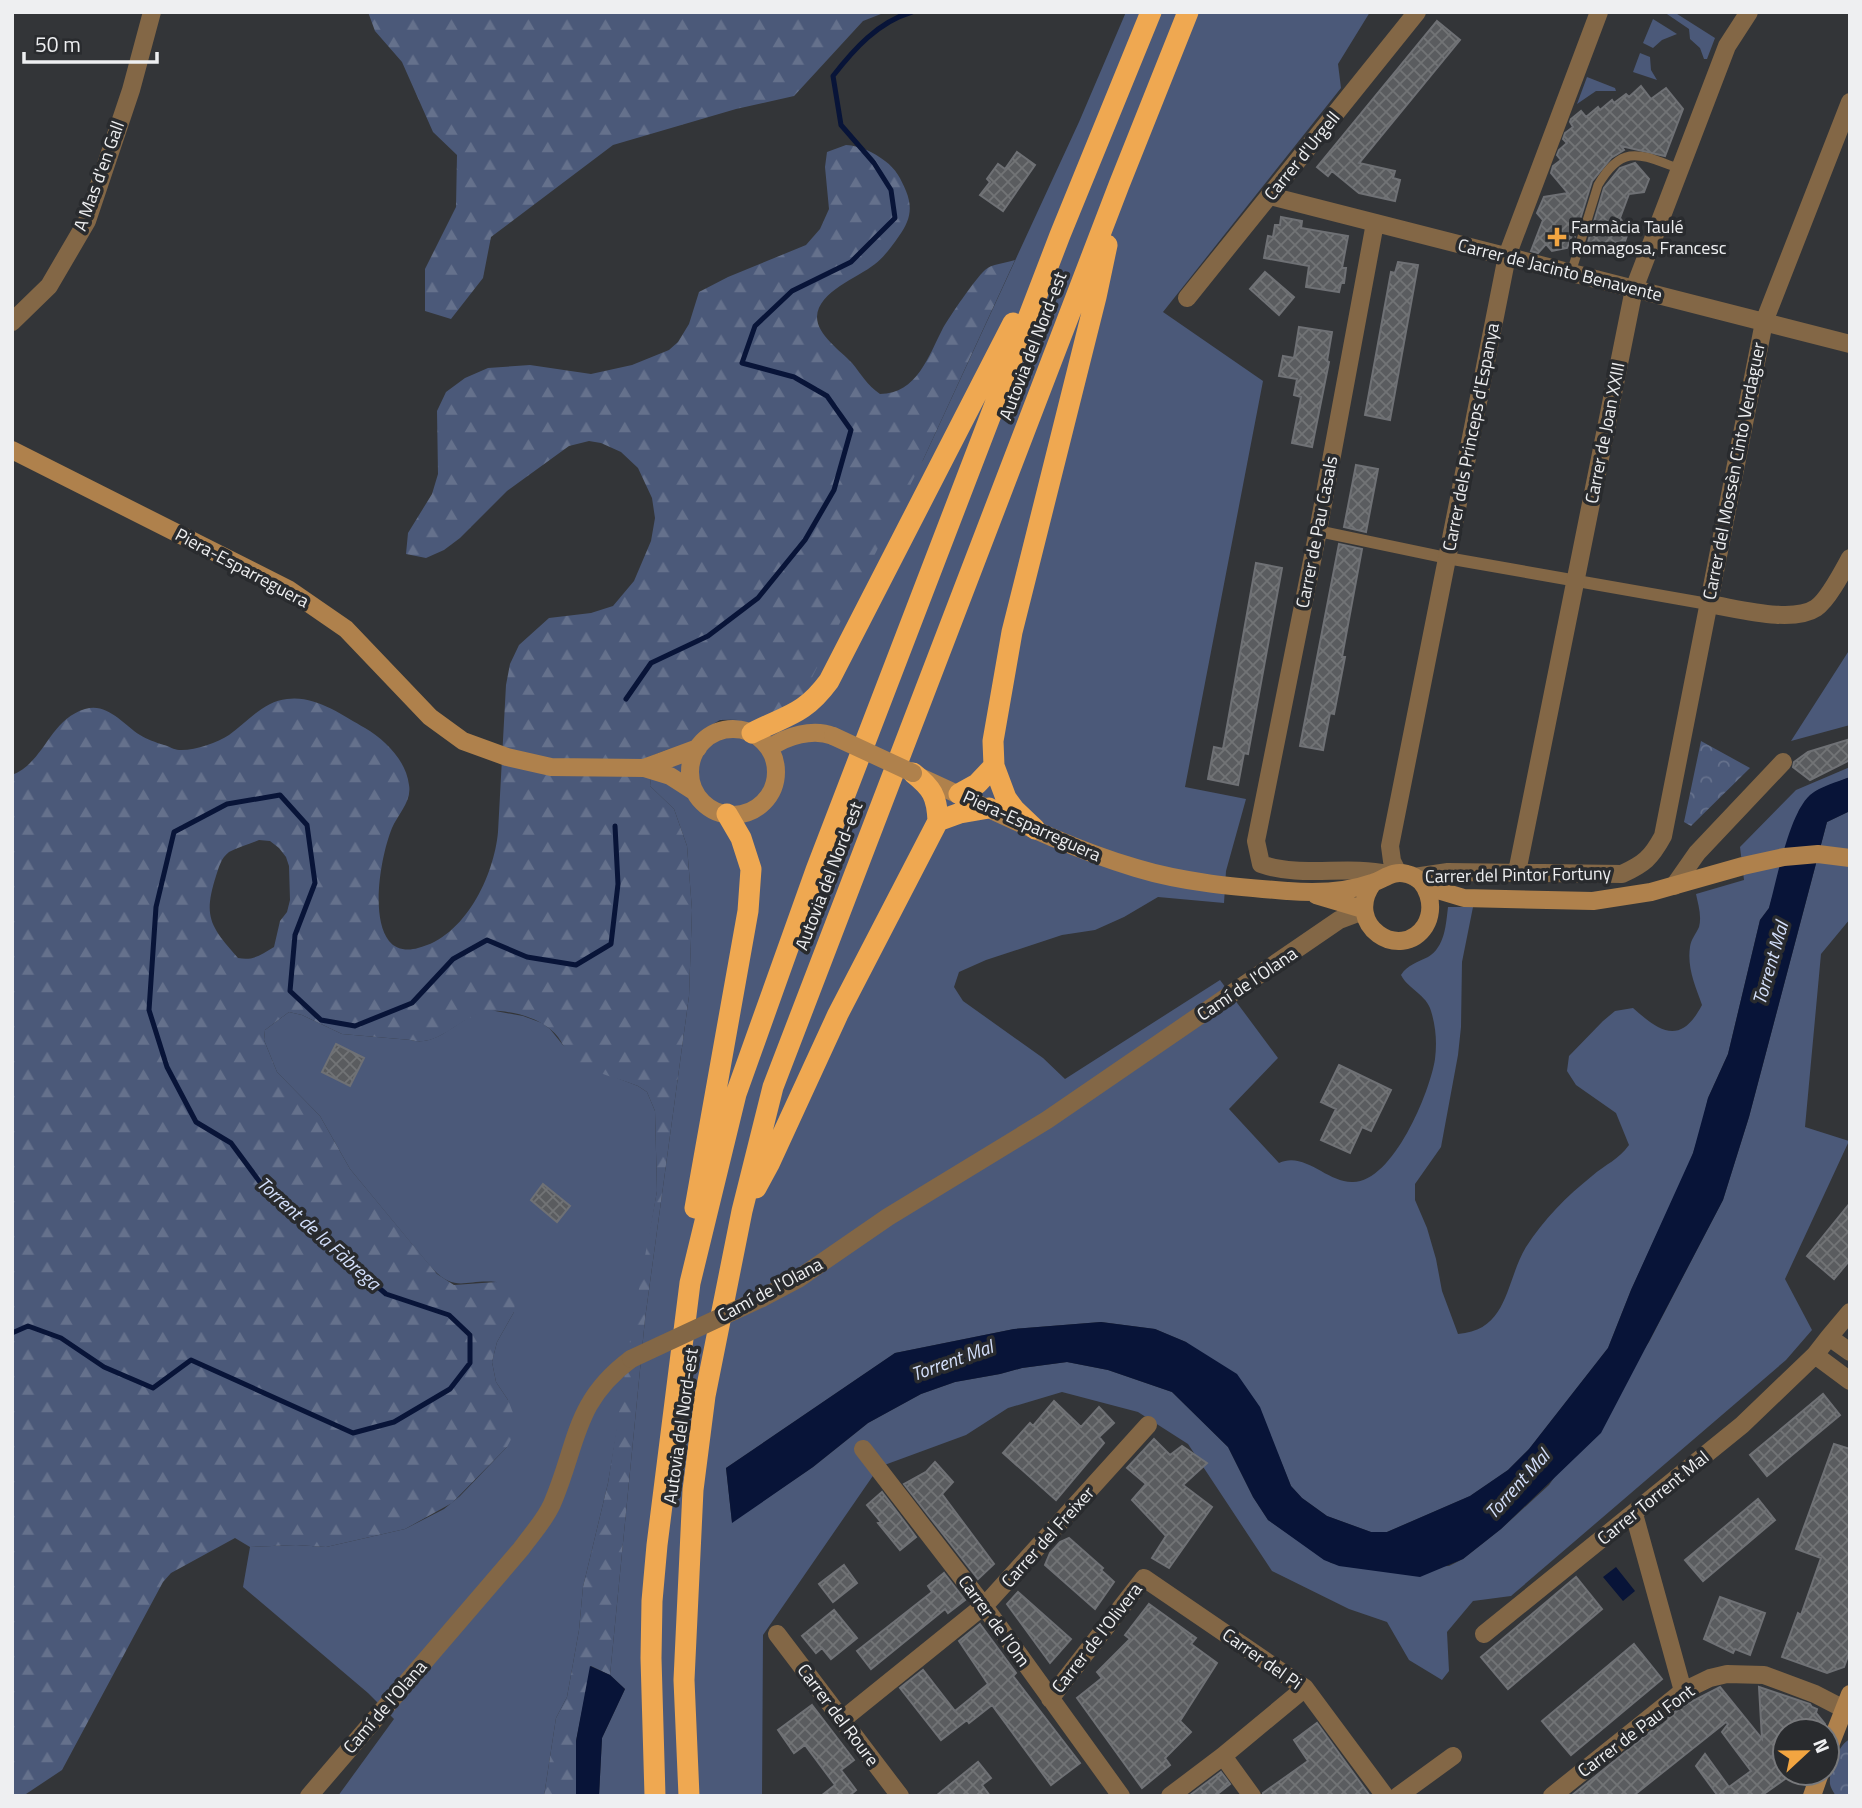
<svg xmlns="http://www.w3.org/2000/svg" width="1862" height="1808" font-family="'Titillium Web',sans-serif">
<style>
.green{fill:#4b5979}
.forest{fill:url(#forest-firs);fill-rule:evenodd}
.park{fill:url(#park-crowns)}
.water{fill:#081438}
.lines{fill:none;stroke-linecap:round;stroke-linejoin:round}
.stream{stroke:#081438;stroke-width:5}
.building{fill:url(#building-cross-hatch);stroke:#6f7175;stroke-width:2}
.service{stroke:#836746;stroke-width:9}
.pedestrian{stroke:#836746;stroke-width:12}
.minor{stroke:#836746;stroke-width:18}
.tertiary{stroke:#836746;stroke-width:18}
.secondary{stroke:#af814c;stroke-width:18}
.motorway{stroke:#efa851;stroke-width:21}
.minor-bridge{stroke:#836746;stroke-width:18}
.secondary-bridge{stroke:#af814c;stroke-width:18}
.poi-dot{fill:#f2a541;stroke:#292b2e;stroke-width:2.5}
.labels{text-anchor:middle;stroke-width:7;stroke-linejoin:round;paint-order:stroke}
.street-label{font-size:18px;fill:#eeeff1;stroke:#292b2e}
.poi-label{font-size:18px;fill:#eeeff1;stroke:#292b2e;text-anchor:start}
.water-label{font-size:19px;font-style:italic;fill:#d4e0fc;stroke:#292b2e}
</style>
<defs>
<pattern id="forest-firs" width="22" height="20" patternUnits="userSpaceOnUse" patternTransform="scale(1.75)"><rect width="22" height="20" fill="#4b5979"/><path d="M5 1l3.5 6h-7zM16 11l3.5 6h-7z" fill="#65718c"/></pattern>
<pattern id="park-crowns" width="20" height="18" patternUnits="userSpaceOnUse" patternTransform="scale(1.75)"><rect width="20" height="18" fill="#4b5979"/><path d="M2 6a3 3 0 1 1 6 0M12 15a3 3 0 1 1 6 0" fill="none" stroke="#65718c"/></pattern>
<pattern id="building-cross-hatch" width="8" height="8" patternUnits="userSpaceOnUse" patternTransform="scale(1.75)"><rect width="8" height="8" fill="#5a5c5f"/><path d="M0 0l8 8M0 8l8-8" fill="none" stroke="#727476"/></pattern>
</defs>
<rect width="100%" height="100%" fill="#333538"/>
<path class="green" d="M1126 12H1370L1338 64 1341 88 1163 312 1263 381 1185 787 1246 799 1226 871 1224 903 1158 897 1124 917 1095 930 1062 935 986 960 959 972 954 987 963 1001 1043 1058 1065 1079 1220 980 1278 1058 1229 1109 1279 1163C1305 1151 1327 1183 1353 1182 1393 1182 1430 1092 1435 1059 1437 1043 1436 1027 1431 1011 1427 995 1408 989 1401 975 1407 965 1418 962 1428 957 1445 947 1446 924 1448 907H1473L1462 962 1461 1027 1458 1055 1441 1147 1415 1184V1200L1427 1228 1436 1259 1442 1291 1458 1334C1509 1330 1505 1282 1526 1247 1544 1219 1567 1196 1592 1176 1606 1164 1618 1160 1629 1145L1616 1113 1576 1085 1567 1071 1569 1056 1603 1021 1615 1011 1633 1008C1661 1033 1681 1045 1702 1005 1695 985 1687 968 1690 947 1691 939 1696 934 1699 927 1702 916 1698 904 1696 894L1744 880 1740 847 1796 790 1850 767V777L1816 791 1799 810 1769 908 1760 920 1728 1054 1708 1098 1701 1129 1690 1162 1631 1290 1608 1348 1529 1449 1508 1470 1470 1496 1387 1532H1371L1327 1516 1302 1498 1291 1486 1278 1454 1186 1342 1155 1329 1101 1322 1014 1329 895 1353 726 1468 732 1522 813 1467 868 1423 921 1394 955 1382 1000 1374 1022 1368 1067 1362 1108 1370 1172 1392 1228 1447 1253 1497 1268 1520 1331 1563 1370 1569 1449 1566 1463 1559 1501 1529 1549 1485 1649 1342 1723 1200 1749 1117 1827 822 1850 811V919L1821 954 1805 1127 1849 1141 1785 1279 1812 1330 1786 1360 1511 1596 1473 1601 1447 1632 1449 1671 1442 1680 1409 1660 1387 1622 1349 1609 1272 1571 1188 1444 1138 1412 1062 1392 1008 1408 966 1435 879 1467 763 1635 762 1796H599L602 1738 625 1689 610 1675 645 1319 689 996 692 910 687 846 674 809 650 786 654 755C684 743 705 722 738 719L923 460 1079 122Z
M1664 12H1674L1715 38 1707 59H1704L1700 48 1690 39 1689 29Z
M1653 19 1677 34 1662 40 1653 48 1643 43Z
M1640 53 1650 57 1651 70 1657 80 1633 72Z
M1587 77 1615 88 1616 91H1596L1577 104Z
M1850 649V725L1791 741Z
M490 1010 523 1016 542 1023 550 1029 563 1045 586 1066 638 1086 647 1092 655 1111 657 1191 608 1483 583 1587 579 1630 567 1697 556 1718 544 1796H338L394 1719 368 1693 243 1587 250 1547 296 1545 326 1547 405 1529 444 1509 460 1496 507 1447 508 1400 496 1382 492 1362 497 1342 514 1312 496 1282C464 1279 455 1294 430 1266L350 1169 320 1116 277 1072 264 1040 265 1030 289 1012 302 1015 342 1034 411 1040C440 1048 461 1013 490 1010Z"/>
<path class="forest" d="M368 12H886L863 21 794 96 736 109 613 145 491 237 483 278 451 319 425 311V269L456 207 457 155 433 132 402 62 375 31Z
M846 145C861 146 873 152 885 161 896 169 901 179 906 191 913 208 910 221 899 236 892 246 885 256 875 264 858 278 818 291 817 317 817 335 841 351 852 363 861 374 867 385 880 394 917 394 929 355 943 328 950 316 975 279 985 270 991 264 1006 263 1015 260L923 460 803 695 788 710 758 719 720 720 676 746 654 755 650 786 674 809 687 846 692 910 689 996 645 1319 610 1675 591 1666 576 1741V1796H544L556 1718 567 1697 579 1630 583 1587 608 1483 633 1321 657 1191 655 1111 647 1092 638 1086C619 1078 595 1074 578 1062 568 1055 564 1046 558 1037 545 1020 520 1013 500 1011 464 1007 443 1049 411 1040L342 1034 302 1015 289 1012 265 1030 264 1040 277 1072 320 1116 350 1169 437 1274 454 1285 496 1282 505 1286 511 1293 515 1303 514 1312 497 1342 492 1362 496 1382 508 1400 515 1418 517 1428 507 1447 452 1503 405 1529 326 1547 296 1545 250 1547 235 1538 171 1573 163 1582 62 1770 23 1796H12V775C45 762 49 720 85 709 107 702 123 724 140 735 148 740 155 742 164 745 169 746 174 750 179 750 194 751 217 743 229 735 246 723 264 701 287 699 315 695 342 715 365 728 385 740 406 760 409 785 412 801 398 814 392 828 381 855 370 917 389 941 396 950 408 951 418 948 465 937 494 876 498 832L506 685 510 664 519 645 549 618 591 613 613 606 634 581 651 541 655 518 652 498 638 468 621 452 601 443 589 441 569 446 507 491 460 538 444 550 426 558 406 554 408 533 432 494 438 474 437 411 446 392 465 378 488 368 530 365 591 374 632 365 669 350 678 342 689 324 699 292 728 277 806 245 820 229 829 209 825 167 827 152ZM259 840 270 841 279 848 286 857 289 866 290 900 287 912 280 921 274 947C261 955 253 961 238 958 210 926 203 917 216 876 219 867 221 858 229 852 238 847 250 844 259 840Z"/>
<path class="park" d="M1701 741 1750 768 1691 826 1684 822Z
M1850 1739V1796H1836C1833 1791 1829 1786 1830 1780 1830 1768 1839 1744 1850 1739Z"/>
<path class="water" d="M1850 777V811L1827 822 1749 1117 1723 1200 1601 1433 1501 1529 1463 1559 1420 1577 1339 1566 1324 1560 1268 1520 1253 1497 1228 1447 1172 1392 1108 1370 1067 1362 1022 1368 1000 1374 955 1382 921 1394 868 1423 813 1467 732 1523 726 1468 895 1353 1014 1329 1101 1322 1155 1329 1186 1342 1237 1374 1260 1407 1291 1486 1302 1498 1327 1516 1371 1532H1387L1470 1496 1508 1470 1529 1449 1608 1348 1631 1290 1693 1153 1708 1098 1728 1054 1760 920 1769 908C1777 879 1789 814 1810 795 1821 786 1837 782 1850 777Z
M1616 1567 1635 1591 1623 1601 1603 1577Z
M590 1666 610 1675 625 1689 602 1738 599 1796H576V1741Z"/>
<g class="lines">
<path class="stream" d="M626 699 651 663 708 636 758 598 805 540 834 490 851 430 827 396 794 377 742 363 755 326 792 291 851 262 895 218 891 190 874 163 841 125 833 76C854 49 878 22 912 12
M12 1333 28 1326 61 1338 104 1367 153 1388 191 1360 353 1433 394 1422 450 1389 470 1363V1335L449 1315 386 1294 265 1189 231 1143 196 1122 167 1067 149 1010 156 907 174 832 227 804 280 795 307 825 315 883 295 935 290 991 321 1020 355 1026 412 1003 453 959 487 940 527 957 576 965 611 944 618 884 615 826"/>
</g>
<path class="building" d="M1437 21 1460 40 1359 163 1395 171 1393 178 1400 180 1395 201 1359 193 1332 171 1328 176 1317 167Z
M1641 86 1651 99 1666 88 1683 109 1665 156 1621 146 1624 150 1611 158 1592 181 1575 236 1573 233 1567 248 1552 251 1546 244 1538 253 1531 251 1543 220 1537 213 1544 197 1568 193 1551 173 1553 166 1561 160 1557 155 1559 150 1567 143 1563 139 1565 133 1573 127 1570 122 1571 119 1581 111 1586 117 1598 107 1600 110 1612 100 1614 103 1626 94 1629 97Z
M1017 152 1035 165 1003 211 980 195 990 182 987 179 998 164 1005 169Z
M1635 163 1649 179 1644 192 1629 194 1620 218 1629 230 1625 241 1612 243 1608 253 1592 256 1586 249 1604 188 1620 168Z
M1281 217 1302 221 1301 228 1348 236 1342 268H1346L1344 283H1341L1339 292 1306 287 1309 266 1264 258 1268 236 1273 237 1275 225H1280Z
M1398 262 1418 265 1390 420 1365 415 1391 272 1395 273Z
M1265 272 1294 297 1279 315 1250 289Z
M1299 327 1332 332 1327 361 1329 362 1312 447 1292 443 1301 397 1294 395 1297 379 1279 376 1283 356 1294 358Z
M1356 465 1378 469 1366 532 1344 527Z
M1339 544 1362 549 1342 657H1345L1334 714 1330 713 1323 750 1300 746Z
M1256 563 1282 568 1248 754 1244 753 1238 785 1208 779 1214 747 1223 749Z
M1850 739V760L1810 780 1793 767 1794 762 1808 752Z
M336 1044 364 1058 350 1086 322 1072Z
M1339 1065 1391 1090 1371 1131 1362 1127 1350 1153 1321 1140 1336 1109 1321 1102Z
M543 1184 570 1206 557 1222 531 1200Z
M1850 1203V1260L1834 1279 1807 1256Z
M1823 1394 1840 1415 1767 1476 1750 1455Z
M1054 1401 1081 1427 1099 1407 1114 1423 1099 1437 1104 1443 1056 1500 1003 1453 1030 1423 1033 1426Z
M1154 1439 1170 1455 1182 1446 1207 1463 1183 1485 1212 1507 1169 1568 1152 1558 1166 1536 1132 1500 1146 1484 1127 1468Z
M1834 1444 1850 1449V1650L1844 1667 1827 1673 1782 1657 1798 1613 1801 1615 1821 1558 1796 1549Z
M935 1462 953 1482 942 1494 994 1564 978 1579 904 1484 926 1472Z
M882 1492 916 1537 900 1550 878 1523 881 1522 867 1505Z
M1758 1499 1775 1520 1703 1581 1685 1560Z
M1069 1538 1103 1568 1101 1570 1114 1582 1095 1609 1045 1565 1050 1553 1060 1542Z
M844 1565 857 1583 833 1602 819 1584Z
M944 1573 965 1600 948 1613 945 1609 871 1669 857 1651 932 1592 928 1586Z
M1576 1577 1602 1609 1508 1689 1481 1657Z
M1018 1592 1071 1639 1050 1663 1007 1604Z
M1720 1597 1765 1613 1750 1655 1735 1649 1733 1653 1704 1639Z
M1149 1604 1196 1638 1191 1644 1217 1663 1180 1721 1191 1732 1165 1758 1170 1765 1142 1788 1077 1698 1102 1678 1097 1672 1130 1639 1125 1635Z
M834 1610 857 1638 831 1659 822 1648 816 1653 802 1636Z
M980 1624 1016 1673 1013 1676 1080 1763 1051 1785 992 1705 969 1723 967 1720 941 1740 900 1688 923 1670 955 1711 988 1684 959 1641Z
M1634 1644 1662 1679 1571 1755 1542 1721Z
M1720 1687 1762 1739 1759 1687 1810 1704 1812 1707 1817 1709 1816 1713 1825 1724 1823 1731H1785V1779L1761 1796H1718L1696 1766 1705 1754 1729 1787 1751 1771 1722 1732 1728 1724 1726 1722 1633 1796H1571L1681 1707Z
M812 1705 854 1760 841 1770 856 1790 849 1796H821L835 1785 805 1745 794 1753 778 1730Z
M1317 1723 1370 1796H1263V1793L1308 1761 1294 1740Z
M978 1762 991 1778 982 1785 990 1796H936Z
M1221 1772 1230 1784 1215 1796H1189Z"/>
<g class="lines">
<path class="service" d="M1571 273 1598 185C1623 142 1641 155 1680 169"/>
<path class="pedestrian" d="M1318 531 1447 558 1708 604"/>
<path class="minor" d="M1270 196 1850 344
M1375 223 1318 531 1256 841 1261 864C1301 878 1346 865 1388 874
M1187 298 1417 12
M1708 604C1736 608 1792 624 1816 608 1828 600 1843 571 1850 558
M1517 872 1634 289 1727 46 1749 12
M1398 873 1392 861 1390 846 1507 256 1599 12
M1414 877 1448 872 1622 874C1644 864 1651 858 1663 836L1764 322 1850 102
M1674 886 1697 853 1783 762
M762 1298 798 1279 888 1217 1047 1120 1339 920 1363 911
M1829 1337 1850 1312
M1850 1352 1829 1337 1815 1355 1850 1381
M863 1449 984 1606 1121 1796
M1634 1514 1683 1691
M777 1634 900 1796
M1484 1634 1742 1425 1815 1355
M1050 1699 1144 1578 1305 1688 1385 1796
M842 1720 987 1603 1148 1425
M1223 1756 1252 1796
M309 1796 521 1549C531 1535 545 1520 552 1504 578 1444 573 1402 631 1359
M1170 1796 1223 1756 1305 1688
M1398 1796 1453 1756
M1552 1796 1683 1691 1710 1678 1727 1674 1764 1675 1815 1694 1844 1709"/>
<path class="tertiary" d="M12 322 49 286 87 221 131 90 152 12"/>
<path class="secondary" d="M12 450 288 589 346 629 430 717 463 741 507 757 551 767 644 768 670 776 695 792
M690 772a43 43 0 1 1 86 0a43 43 0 1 1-86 0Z
M770 748C786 736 813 728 833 736
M644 768 698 748
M920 777C991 809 1061 846 1136 868 1185 883 1237 887 1288 891 1314 893 1347 892 1372 883 1385 879 1392 870 1407 874 1429 879 1436 908 1425 926 1401 963 1342 925 1373 883
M1424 886 1464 898 1593 901 1651 892 1743 866 1784 857 1818 854 1850 858
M1316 895 1363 909
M1827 1753 1850 1694
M1812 1796 1820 1773"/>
<path class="motorway" d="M752 733C787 715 804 715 829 681L1013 323
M959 794 977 784 994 766
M938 821 960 813 989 808
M1035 829 1014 809 1006 798 994 766 993 741 1012 632 1096 297 1107 245
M756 1188 769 1164 838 1014 938 821C937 796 932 788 913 773
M695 1208 748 911 751 869 741 838 727 814
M655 1796 651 1658 652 1601 657 1545 690 1283 736 1094 816 870 1060 235 1151 12
M689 1796 684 1680 693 1490 705 1396 742 1211 773 1087 1119 185 1188 12"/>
<path class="minor-bridge" d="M631 1359 762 1298"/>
<path class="secondary-bridge" d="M833 736 913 773"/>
</g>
<path class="poi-dot" d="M1553.5 226.5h7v7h7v7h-7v7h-7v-7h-7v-7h7z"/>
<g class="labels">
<g class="street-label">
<text transform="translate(1302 156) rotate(-51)" y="6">Carrer d'Urgell</text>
<text transform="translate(99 176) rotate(-70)" y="6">A Mas d'en Gall</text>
<text transform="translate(1560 270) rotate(14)" y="6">Carrer de Jacinto Benavente</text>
<text transform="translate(1033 346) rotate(-69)" y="6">Autovia del Nord-est</text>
<text transform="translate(1605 433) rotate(-79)" y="6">Carrer de Joan XXIII</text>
<text transform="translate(1471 437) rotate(-79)" y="6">Carrer dels Princeps d'Espanya</text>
<text transform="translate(1734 471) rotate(-79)" y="6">Carrer del Mossèn Cinto Verdaguer</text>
<text transform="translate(1317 532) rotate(-79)" y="6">Carrer de Pau Casals</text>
<text transform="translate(242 568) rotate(28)" y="6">Piera-Esparreguera</text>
<text transform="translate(1032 826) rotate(24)" y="6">Piera-Esparreguera</text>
<text transform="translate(1518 875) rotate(-1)" y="6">Carrer del Pintor Fortuny</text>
<text transform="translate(829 876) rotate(-69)" y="6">Autovia del Nord-est</text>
<text transform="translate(1247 984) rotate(-34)" y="6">Camí de l'Olana</text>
<text transform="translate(770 1290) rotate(-28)" y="6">Camí de l'Olana</text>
<text transform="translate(681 1426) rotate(-82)" y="6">Autovia del Nord-est</text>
<text transform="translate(1653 1498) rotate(-39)" y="6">Carrer Torrent Mal</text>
<text transform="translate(1048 1537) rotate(-48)" y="6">Carrer del Freixer</text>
<text transform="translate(994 1621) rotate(54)" y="6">Carrer de l'Om</text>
<text transform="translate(1097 1638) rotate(-52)" y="6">Carrer de l'Olivera</text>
<text transform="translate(1262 1659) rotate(35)" y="6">Carrer del Pi</text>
<text transform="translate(385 1707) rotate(-49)" y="6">Camí de l'Olana</text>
<text transform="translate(838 1715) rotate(53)" y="6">Carrer del Roure</text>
<text transform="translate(1636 1731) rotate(-37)" y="6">Carrer de Pau Font</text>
</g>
<g class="poi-label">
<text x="1571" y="233">Farmàcia Taulé<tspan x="1571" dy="21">Romagosa, Francesc</tspan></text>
</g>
<g class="water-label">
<text transform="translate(1770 963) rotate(-74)" y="7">Torrent Mal</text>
<text transform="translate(319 1233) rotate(42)" y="7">Torrent de la Fàbrega</text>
<text transform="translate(952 1360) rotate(-20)" y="7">Torrent Mal</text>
<text transform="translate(1517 1484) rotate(-48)" y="7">Torrent Mal</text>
</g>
</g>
<rect width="1862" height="1808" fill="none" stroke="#eeeff1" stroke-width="28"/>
<g transform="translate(1806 1752) rotate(68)"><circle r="33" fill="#292b2e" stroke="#78797c" stroke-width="2"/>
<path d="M0-5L12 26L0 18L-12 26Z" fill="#f2a541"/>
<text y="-10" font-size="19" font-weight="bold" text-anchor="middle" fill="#eeeff1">N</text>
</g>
<path d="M24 52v10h133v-10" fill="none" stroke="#eeeff1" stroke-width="3.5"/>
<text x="35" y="52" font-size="21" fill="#eeeff1" stroke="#292b2e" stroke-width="5" paint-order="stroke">50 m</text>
</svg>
